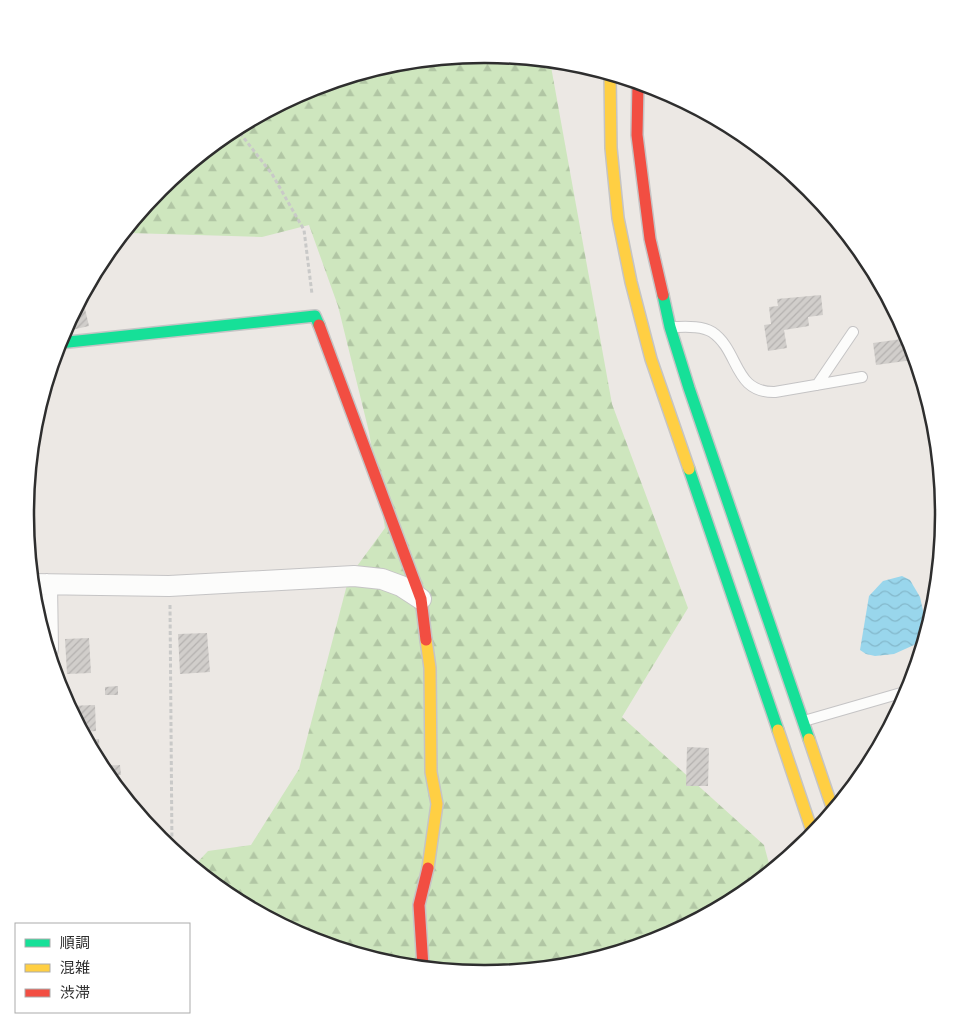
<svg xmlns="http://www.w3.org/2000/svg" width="969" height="1028" font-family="Montserrat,'Noto Sans JP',sans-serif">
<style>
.forest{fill:url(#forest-firs)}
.water{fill:url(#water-waves)}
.building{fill:url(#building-hatch)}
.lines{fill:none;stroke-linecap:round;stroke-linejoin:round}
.lane-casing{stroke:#c5c4c5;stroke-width:12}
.street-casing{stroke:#c5c4c5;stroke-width:22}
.fast-casing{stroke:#c5c4c5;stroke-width:14}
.slow-casing{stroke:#c5c4c5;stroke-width:14}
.jam-casing{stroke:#c5c4c5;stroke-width:14}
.path{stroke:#c9c9c8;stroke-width:3;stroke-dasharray:4 2.5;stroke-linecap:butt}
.lane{stroke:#fcfcfb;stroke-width:10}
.street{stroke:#fcfcfb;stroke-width:20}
.fast{stroke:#16e098;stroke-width:11}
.slow{stroke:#ffcf43;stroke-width:11}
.jam{stroke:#f24e42;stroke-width:11}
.rim{fill:none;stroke:#2e2e2e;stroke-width:2.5}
</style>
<defs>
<pattern id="forest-firs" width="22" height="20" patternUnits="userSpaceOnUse" patternTransform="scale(1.25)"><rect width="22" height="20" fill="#cee6be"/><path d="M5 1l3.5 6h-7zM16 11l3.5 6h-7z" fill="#b1c6a4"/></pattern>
<pattern id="water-waves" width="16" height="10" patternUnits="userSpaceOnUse" patternTransform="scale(1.25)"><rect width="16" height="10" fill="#99d6ec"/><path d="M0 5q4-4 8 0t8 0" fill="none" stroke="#84b8cb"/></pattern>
<pattern id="building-hatch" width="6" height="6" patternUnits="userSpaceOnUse" patternTransform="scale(1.25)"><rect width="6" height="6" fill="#d1cecb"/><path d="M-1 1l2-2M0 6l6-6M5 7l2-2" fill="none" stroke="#b4b1af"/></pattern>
</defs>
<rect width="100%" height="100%" fill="#ece8e4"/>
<path class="forest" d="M485 55 550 61 612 404 688 608 622 717 764 845 771 871 740 896 660 939 574 965 484 973 395 965 308 938 229 896 193 867 208 851 251 845 299 769 349 577 385 528 369 432 338 306 309 225 262 237 129 233 125 232 160 189 229 132 309 89 395 63Z"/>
<path class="water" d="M902 576 910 580 920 597 927 629 914 645 894 654 875 656 866 654 860 650 869 596 883 581Z"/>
<path class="building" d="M821 295 823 315 808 317 809 326 784 330 787 348 768 351 764 325 771 324 769 307 778 306 777 299Z
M82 296 89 326 67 331 66 327Z
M909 338 911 345 913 360 876 365 873 343Z
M207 633 210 672 180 674 178 634Z
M89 638 91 673 67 674 65 639Z
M118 686V695H105V687Z
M95 705 96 731 82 732 69 706Z
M99 739 100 754 95 755 87 740Z
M687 747 709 748 708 786H686Z
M120 765 121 775H107L104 772V766Z"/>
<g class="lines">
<defs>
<path id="lane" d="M671 327C683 327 701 325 712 332 740 351 733 393 775 392L862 377
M817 385 853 332
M804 721 908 691"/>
<path id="street" d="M32 584 169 586 354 576 382 579 401 586 421 599
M47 584 48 649"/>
<path id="fast" d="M663 295 670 327 689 388 809 739
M59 343 315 316 319 325
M689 469 778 730"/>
<path id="slow" d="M610 74 611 148 618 218 631 282 651 359 689 469
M426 640 430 668 431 772 437 804 428 868
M778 730 813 834
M809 739 833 810"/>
<path id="jam" d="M638 83 637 135 650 239 663 295
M319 325 421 599 426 640
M423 967 419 905 428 868"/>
</defs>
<use href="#lane" class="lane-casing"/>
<use href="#street" class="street-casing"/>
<use href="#fast" class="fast-casing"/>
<use href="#slow" class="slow-casing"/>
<use href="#jam" class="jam-casing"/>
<path class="path" d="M236 128 272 174 304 230 312 294
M170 605 172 849"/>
<use href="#lane" class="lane"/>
<use href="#street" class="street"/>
<use href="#fast" class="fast"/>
<use href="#slow" class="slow"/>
<use href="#jam" class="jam"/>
</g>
<path d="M0 0H969V1028H0ZM484 63H485A450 450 0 0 1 935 513V515A450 450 0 0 1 485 965H484A450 450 0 0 1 34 515V513A450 450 0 0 1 484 63Z" fill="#fff" fill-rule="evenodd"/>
<path class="rim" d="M484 63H485A450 450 0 0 1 935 513V515A450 450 0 0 1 485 965H484A450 450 0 0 1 34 515V513A450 450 0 0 1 484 63Z"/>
<rect x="15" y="923" width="175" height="90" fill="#ffffff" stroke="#ababab"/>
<rect x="25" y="939" width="25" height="8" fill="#16e098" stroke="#ababab"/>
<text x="60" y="948" font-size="15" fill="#2e2e2e">順調</text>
<rect x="25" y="964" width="25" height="8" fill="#ffcf43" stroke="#ababab"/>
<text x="60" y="973" font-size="15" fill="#2e2e2e">混雑</text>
<rect x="25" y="989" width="25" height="8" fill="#f24e42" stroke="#ababab"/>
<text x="60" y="998" font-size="15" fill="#2e2e2e">渋滞</text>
</svg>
